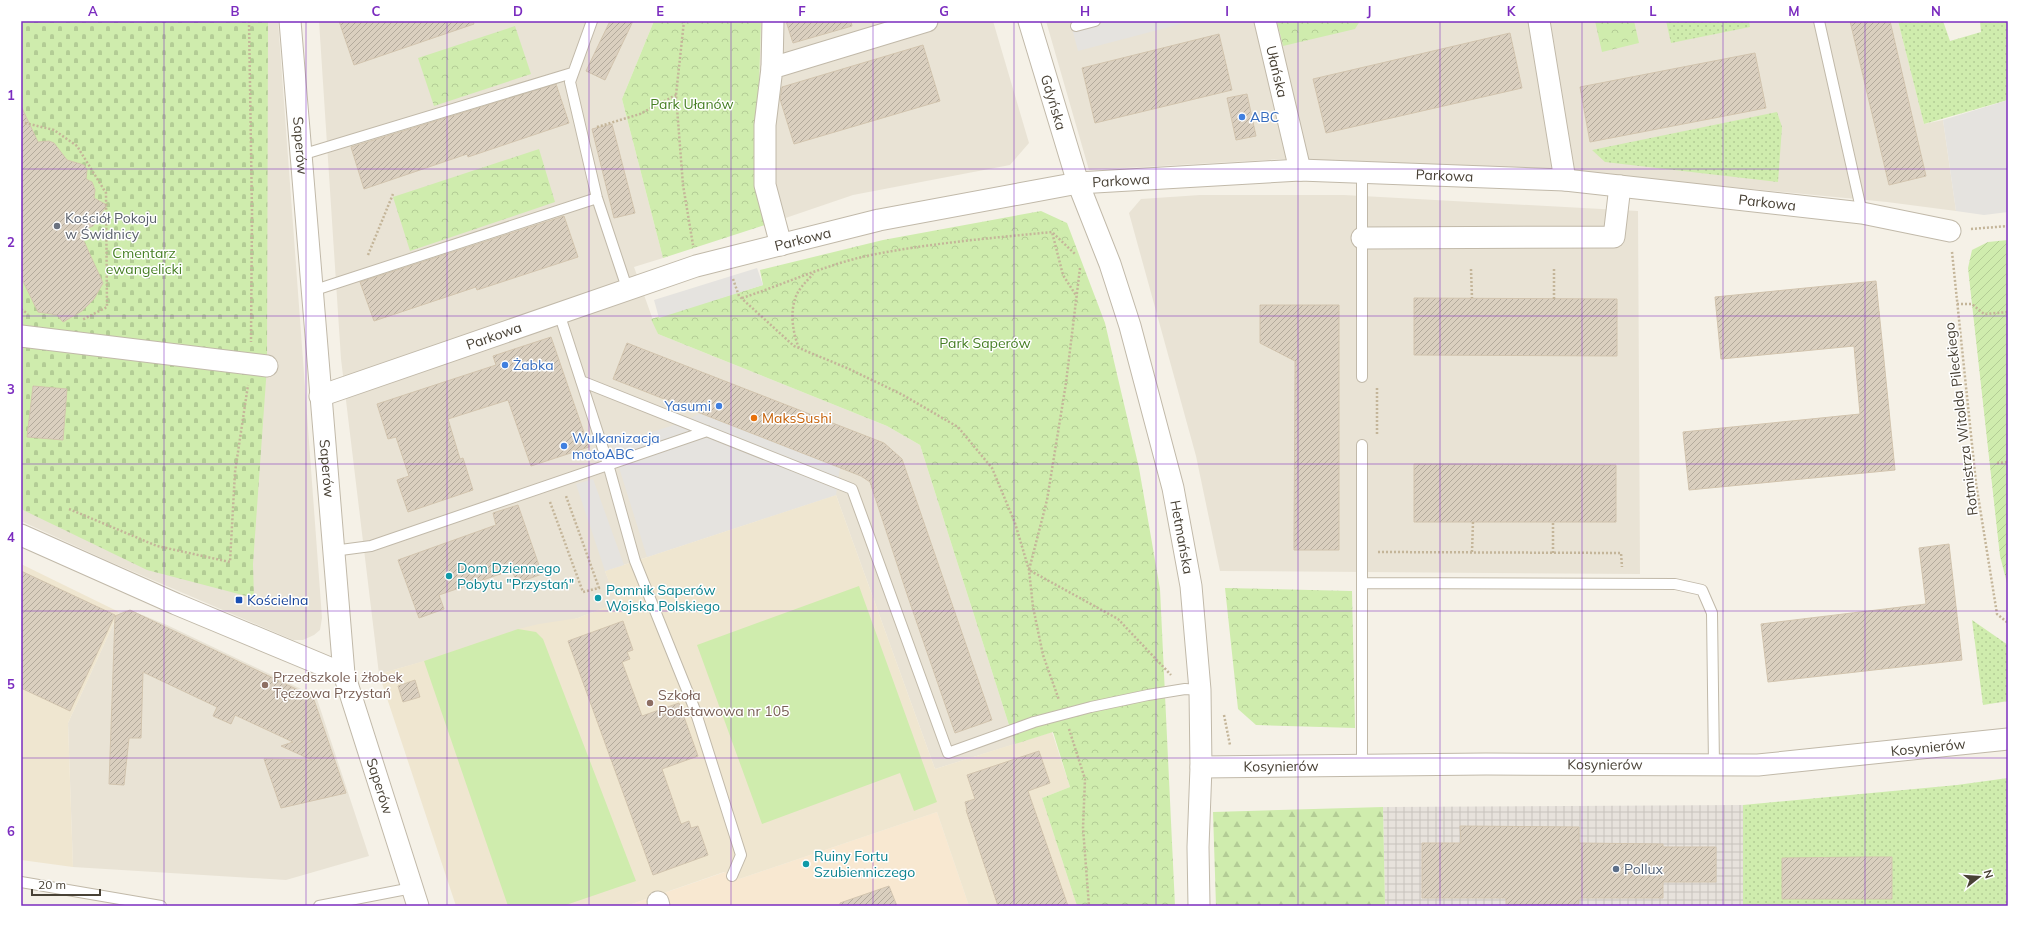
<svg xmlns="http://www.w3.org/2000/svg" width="2029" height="927" font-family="Mulish,sans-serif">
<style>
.residential{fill:#e9e3d5}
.commercial{fill:#f8e8d1}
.industrial{fill:url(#industrial-grid)}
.education{fill:#efe6d0}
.grass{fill:url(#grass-dots)}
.forest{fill:url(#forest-firs)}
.cemetery{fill:url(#cemetery-stones)}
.park{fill:url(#park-crowns)}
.garden{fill:url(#garden-furrows)}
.pitch{fill:#cfecad}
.parking{fill:#e5e3df}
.building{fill:url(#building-hatch);stroke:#d2c4ae}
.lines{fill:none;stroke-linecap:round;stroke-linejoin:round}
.lane-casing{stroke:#c1b9a9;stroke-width:12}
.street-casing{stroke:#c1b9a9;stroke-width:23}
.path{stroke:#c4b599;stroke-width:2.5;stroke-dasharray:2 2;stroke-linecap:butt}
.lane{stroke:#fff;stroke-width:10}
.street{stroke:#fff;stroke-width:21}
.grid{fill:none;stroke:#7b2cbf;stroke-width:1;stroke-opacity:0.55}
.shop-dot{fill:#3f7fe0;stroke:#fff;stroke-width:1.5}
.worship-dot{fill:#6b7280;stroke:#fff;stroke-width:1.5}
.food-dot{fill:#e8710a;stroke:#fff;stroke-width:1.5}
.culture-dot{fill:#0f9aa8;stroke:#fff;stroke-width:1.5}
.transit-dot{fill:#1a4fb4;stroke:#fff;stroke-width:1.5}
.education-dot{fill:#8d6e63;stroke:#fff;stroke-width:1.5}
.service-dot{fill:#5c6f8a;stroke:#fff;stroke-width:1.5}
.labels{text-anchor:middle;stroke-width:3;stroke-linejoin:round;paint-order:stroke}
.street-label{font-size:14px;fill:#484135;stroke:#fff}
.park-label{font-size:14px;fill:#467f24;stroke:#fff}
.shop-label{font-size:14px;fill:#366cbe;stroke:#fff;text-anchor:start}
.worship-label{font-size:14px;fill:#5b616d;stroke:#fff;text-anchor:start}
.food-label{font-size:14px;fill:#c56008;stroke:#fff;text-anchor:start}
.culture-label{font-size:14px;fill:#0d838f;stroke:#fff;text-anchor:start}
.transit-label{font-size:14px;fill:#164399;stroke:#fff;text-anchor:start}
.education-label{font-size:14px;fill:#785e54;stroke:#fff;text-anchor:start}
.service-label{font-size:14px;fill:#4e5e75;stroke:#fff;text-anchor:start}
.neatline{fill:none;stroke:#7b2cbf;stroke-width:1.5}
.grid-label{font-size:13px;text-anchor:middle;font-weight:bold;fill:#7b2cbf}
</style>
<defs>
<pattern id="industrial-grid" width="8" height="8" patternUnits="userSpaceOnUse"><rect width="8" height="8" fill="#e7e2dc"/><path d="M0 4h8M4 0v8" fill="none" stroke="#c8c3bd"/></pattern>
<pattern id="grass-dots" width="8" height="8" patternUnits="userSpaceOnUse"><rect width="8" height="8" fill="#cfecad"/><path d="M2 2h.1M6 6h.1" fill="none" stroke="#b3cc95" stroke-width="1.8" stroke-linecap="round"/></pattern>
<pattern id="forest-firs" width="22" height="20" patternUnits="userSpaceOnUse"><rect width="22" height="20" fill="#cfecad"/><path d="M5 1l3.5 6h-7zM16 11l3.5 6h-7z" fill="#b3cc95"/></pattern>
<pattern id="cemetery-stones" width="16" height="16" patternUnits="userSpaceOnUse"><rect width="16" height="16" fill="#cfecad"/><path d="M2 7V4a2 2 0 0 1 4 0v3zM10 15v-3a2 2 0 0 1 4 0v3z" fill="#b3cc95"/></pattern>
<pattern id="park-crowns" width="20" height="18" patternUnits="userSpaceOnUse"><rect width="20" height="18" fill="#cfecad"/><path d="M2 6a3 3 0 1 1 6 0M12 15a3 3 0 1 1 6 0" fill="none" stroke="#b3cc95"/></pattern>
<pattern id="garden-furrows" width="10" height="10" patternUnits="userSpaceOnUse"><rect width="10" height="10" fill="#cfecad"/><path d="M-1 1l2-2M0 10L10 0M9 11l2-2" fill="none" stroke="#b3cc95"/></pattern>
<pattern id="building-hatch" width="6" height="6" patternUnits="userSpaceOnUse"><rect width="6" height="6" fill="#dacfbf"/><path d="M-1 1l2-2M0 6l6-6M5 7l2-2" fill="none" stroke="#b3aa9c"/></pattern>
</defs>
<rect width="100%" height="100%" fill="#f5f1e7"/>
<path class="residential" d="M21 21H278L322 618 320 630 314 635 303 640H293L106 560 21 521Z
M319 21H654L622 99 663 258 634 267 658 334 887 426 920 445 1015 744 935 769 836 495 605 571 617 603 578 618 379 674 341 359Z
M761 21H993L1029 143 1010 165 853 195 765 225 756 190Z
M1046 21H1898L1924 124 1943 120 1956 211 1887 202 1585 173 1284 159 1089 170Z
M1200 195H1344L1638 211 1640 574 1220 571 1196 456 1129 213 1141 199Z
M130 610 167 625 316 696 369 856 286 880 73 867 68 723 119 612Z"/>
<path class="commercial" d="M937 812 969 906H626L725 872 739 879Z"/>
<path class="industrial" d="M1743 805V906H1385L1383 807Z"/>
<path class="education" d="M836 495 935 769 1052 732 1070 787 1042 798 1077 906H969L937 812 739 879 724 872 626 906H456L379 674 424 661 518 629 539 624 578 618 616 603 605 571Z
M21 564 119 612 68 723 73 867 21 860Z"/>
<path class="grass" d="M1666 21H1749L1750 27 1671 43Z
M1898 21H1943L1950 41 1981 32 1980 21H2008V100L1924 124Z
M1777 112 1782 127 1778 182 1605 162 1592 150Z
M1972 620 2008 645V701L1983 705Z
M2008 778V906H1743V805L1957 785Z"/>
<path class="forest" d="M1383 807 1385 906H1216L1213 812Z"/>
<path class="cemetery" d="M21 21H268L267 366 253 564 254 598 147 570 21 509Z"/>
<path class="park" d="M654 21H761L756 190 765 225 663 258 622 99Z
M1277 21H1360L1355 29 1283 46Z
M1595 21H1634L1639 43 1602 52Z
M515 26 531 74 434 106 418 58Z
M539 149 555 202 410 251 393 197Z
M1041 211 1067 223 1105 323 1139 468 1160 589 1175 906H1077L1042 798 1070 787 1053 732 1015 744 920 445 887 426 658 334 651 319 763 285 760 270 883 240Z
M1225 588 1352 591 1355 728 1256 725 1238 709Z"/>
<path class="garden" d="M2008 240V587L2000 556 1968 268 1972 250 1988 242Z"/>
<path class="pitch" d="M859 586 937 802 914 811 900 773 762 824 697 645Z
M518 629 536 632 543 639 636 881 563 906H508L424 661Z"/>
<path class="parking" d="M1070 21H1192L1078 51Z
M2008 100V212L1984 215 1956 211 1943 120Z
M757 268 763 285 659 318 654 300Z
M700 413 840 467 836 495 647 557 612 445 683 422Z
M593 479 624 565 605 571 576 484Z"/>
<path class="building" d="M339 21H473L474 24 354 65Z
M610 21H633L605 80 586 71Z
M786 21H851L852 26 793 43Z
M1850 21H1890L1926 176 1889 185Z
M1510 33 1522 88 1326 133 1313 79Z
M1219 34 1232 90 1095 123 1082 68Z
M923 45 940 101 794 144 780 99 782 87Z
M1755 53 1766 108 1590 142 1580 87Z
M556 84 569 123 468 157 467 154 364 189 351 147Z
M1247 94 1256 136 1236 140 1227 98Z
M21 106 38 142 49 141 54 143 67 160 84 165 87 170 86 179 92 182 95 190 94 198 107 205 93 226 86 229 88 233 82 237 103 283 94 299 82 311 63 322 57 315 38 312 21 277Z
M612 124 635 213 614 218 592 129Z
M564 216 578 257 477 290 476 287 374 321 360 282Z
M1876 281 1895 470 1689 490 1683 432 1860 414 1854 346 1721 359 1715 297Z
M1414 298 1617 299V356L1414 355Z
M1260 305H1339V550H1294L1295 361 1260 343Z
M551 337 589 447 531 466 508 400 448 419 460 459 463 458 473 490 408 512 397 480 409 476 396 437 388 439 377 404 496 365 493 356Z
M627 343 884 443 902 459 992 720 955 733 908 597 870 482 861 476 613 379Z
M33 386 67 389 63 440 27 437Z
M1414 464 1616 465V522H1414Z
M518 505 542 574 517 583 512 570 439 595 444 609 419 618 398 560 496 525 493 513Z
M1949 544 1962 660 1768 682 1761 624 1926 604 1919 548Z
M21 571 115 615 70 711 21 688Z
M130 610 313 697 346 793 281 808 264 759 312 760 281 746 293 742 235 715 231 724 213 716 217 707 143 672 141 738H129L124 785 109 784 115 616Z
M623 621 633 650 627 652 630 659 622 662 642 716 679 703 698 756 662 769 681 824 689 821 691 828 698 826 708 855 653 875 568 641Z
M415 680 420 697 403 702 398 686Z
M1039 751 1050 783 1028 791 1068 906H998L966 810H967L965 802 975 799 967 775Z
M1460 826 1579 827V843L1663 844V847H1716V882H1663V898H1579L1578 906H1506V898H1422V843H1461Z
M1865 857H1892V899H1782V858Z
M889 886 897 906H840V903Z"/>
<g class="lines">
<defs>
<path id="lane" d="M592 21 570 82 597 198 627 288
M1819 21 1862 213
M1076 26 1095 21
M301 155 572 73
M312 291 597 198
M559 313 608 464 635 561 695 710 741 855 732 876
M1362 377V172
M581 381 852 489 948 753 1034 722 1091 707 1148 695 1185 689 1200 690
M1362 445V765
M333 551 371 546 707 431
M1362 583 1675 584 1702 590 1712 613 1714 765
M21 882 161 906
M319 906 412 888"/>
<g id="street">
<path id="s1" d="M290 21 344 674 418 906"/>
<path id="s2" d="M1029 21 1078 183 1110 264 1130 326 1173 488 1191 586 1200 690 1201 767 1198 847 1199 906"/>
<path id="s3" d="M1265 21 1300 170"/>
<path d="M1539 21 1565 180"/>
<path d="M772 68 773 21"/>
<path d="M1362 238 1614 237 1620 186"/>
<path d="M781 245 765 185V125L772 68 927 21"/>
<path d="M21 336 267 366"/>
<path id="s4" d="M320 396 696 266 879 220 1078 183 1300 170 1565 180 1862 213 1950 231"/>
<path d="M21 535 176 604 344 674"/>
<path id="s5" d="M1201 767 1486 764 1758 765 2008 739"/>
<path d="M658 902 659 906"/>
</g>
</defs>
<use href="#lane" class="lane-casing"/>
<use href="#street" class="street-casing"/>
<path class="path" d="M249 21 252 212 251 342
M684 21 676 95 683 185 693 245
M21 122 54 130 77 146 106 193 107 307 82 320
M597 127 640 114 676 95
M1971 229 2008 226
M1053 233 1075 254
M1952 252 1976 483 1997 614 2008 623
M368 255 393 194
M1080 268 1066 383 1047 500 1029 570 1118 619 1171 675
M1471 269 1472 298
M1554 269V299
M733 279 739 296 794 346 847 368 901 394 958 427 992 468 1015 523 1029 570 1033 607 1043 655 1059 700
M742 298C785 284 827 264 871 255 931 243 992 238 1052 232L1063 275 1077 297
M1957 304H1972L1984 314 2008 312
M21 309 28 314
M799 348C793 334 790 314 795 299 798 289 806 282 813 274
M1377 388V436
M1997 463 2008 462
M550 502 583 592 599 588 566 496
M69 509 157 546 230 562 235 472 248 385
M1378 552 1621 553 1622 567
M1472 552 1473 522
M1553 553V522
M1224 715 1230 745
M1069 729 1085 779 1083 828 1089 906"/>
<use href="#lane" class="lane"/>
<use href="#street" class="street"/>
</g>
<path class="grid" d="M164 21V906M306 21V906M447 21V906M589 21V906M731 21V906M873 21V906M1014 21V906M1156 21V906M1298 21V906M1440 21V906M1582 21V906M1723 21V906M1865 21V906M21 169H2008M21 316H2008M21 464H2008M21 611H2008M21 758H2008"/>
<g class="shop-dot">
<circle cx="1242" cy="117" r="4"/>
<circle cx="505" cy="365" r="4"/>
<circle cx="719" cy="406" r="4"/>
<circle cx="564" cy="446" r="4"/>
</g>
<circle class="worship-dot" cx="57" cy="226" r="4"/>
<circle class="food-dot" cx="754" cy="418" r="4"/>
<g class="culture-dot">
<circle cx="449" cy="576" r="4"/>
<circle cx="598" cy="598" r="4"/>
<circle cx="806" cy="864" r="4"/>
</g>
<rect class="transit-dot" x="235" y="596" width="8" height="8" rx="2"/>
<g class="education-dot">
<circle cx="265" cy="685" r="4"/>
<circle cx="650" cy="703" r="4"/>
</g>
<circle class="service-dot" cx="1616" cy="869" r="4"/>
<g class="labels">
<g class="street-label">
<text dy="5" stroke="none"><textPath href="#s3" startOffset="52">Ułańska</textPath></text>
<text dy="5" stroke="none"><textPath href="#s2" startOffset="85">Gdyńska</textPath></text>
<text dy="5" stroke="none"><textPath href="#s1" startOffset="125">Saperów</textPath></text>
<text dy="5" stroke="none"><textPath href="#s4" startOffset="1156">Parkowa</textPath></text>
<text dy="5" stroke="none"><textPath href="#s4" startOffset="832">Parkowa</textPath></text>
<text dy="5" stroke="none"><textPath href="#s4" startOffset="1480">Parkowa</textPath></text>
<text dy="5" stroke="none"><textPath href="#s4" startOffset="508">Parkowa</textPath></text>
<text dy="5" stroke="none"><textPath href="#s4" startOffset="184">Parkowa</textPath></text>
<text transform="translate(1961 419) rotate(-97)" y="5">Rotmistrza Witolda Pileckiego</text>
<text dy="5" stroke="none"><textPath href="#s1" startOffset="449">Saperów</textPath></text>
<text dy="5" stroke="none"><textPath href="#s2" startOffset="539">Hetmańska</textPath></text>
<text dy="5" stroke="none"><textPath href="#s5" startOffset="728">Kosynierów</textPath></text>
<text dy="5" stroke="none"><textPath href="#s5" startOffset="404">Kosynierów</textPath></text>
<text dy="5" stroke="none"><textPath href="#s5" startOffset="80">Kosynierów</textPath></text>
<text dy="5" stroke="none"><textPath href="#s1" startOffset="773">Saperów</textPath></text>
</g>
<g class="park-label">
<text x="692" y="109">Park Ułanów</text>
<text x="144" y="258">Cmentarz<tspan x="144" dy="16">ewangelicki</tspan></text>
<text x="985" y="348">Park Saperów</text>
</g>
<g class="shop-label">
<text x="1250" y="122">ABC</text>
<text x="513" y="370">Żabka</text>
<text x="711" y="411" text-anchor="end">Yasumi</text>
<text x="572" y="443">Wulkanizacja<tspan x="572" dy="16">motoABC</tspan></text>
</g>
<g class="worship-label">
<text x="65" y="223">Kościół Pokoju<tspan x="65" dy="16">w Świdnicy</tspan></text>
</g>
<g class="food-label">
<text x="762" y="423">MaksSushi</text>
</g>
<g class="culture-label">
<text x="457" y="573">Dom Dziennego<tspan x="457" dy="16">Pobytu "Przystań"</tspan></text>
<text x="606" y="595">Pomnik Saperów<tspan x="606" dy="16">Wojska Polskiego</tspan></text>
<text x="814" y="861">Ruiny Fortu<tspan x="814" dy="16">Szubienniczego</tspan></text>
</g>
<g class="transit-label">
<text x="247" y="605">Kościelna</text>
</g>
<g class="education-label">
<text x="273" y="682">Przedszkole i żłobek<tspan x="273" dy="16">Tęczowa Przystań</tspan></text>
<text x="658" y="700">Szkoła<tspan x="658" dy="16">Podstawowa nr 105</tspan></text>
</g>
<g class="service-label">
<text x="1624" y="874">Pollux</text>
</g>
</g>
<rect width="2029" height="927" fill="none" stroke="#ffffff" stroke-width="44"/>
<g transform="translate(1979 877) rotate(73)" stroke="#ffffff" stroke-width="3" paint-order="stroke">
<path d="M0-3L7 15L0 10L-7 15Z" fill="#484135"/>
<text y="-6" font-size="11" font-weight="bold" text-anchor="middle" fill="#484135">N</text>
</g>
<path d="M32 889v6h68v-6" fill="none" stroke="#484135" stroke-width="2"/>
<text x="38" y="889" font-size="12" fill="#484135" stroke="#ffffff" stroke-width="3" paint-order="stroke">20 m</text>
<rect x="22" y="22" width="1985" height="883" class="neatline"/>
<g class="grid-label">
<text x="93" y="16">A</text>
<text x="235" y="16">B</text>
<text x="376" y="16">C</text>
<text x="518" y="16">D</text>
<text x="660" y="16">E</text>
<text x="802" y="16">F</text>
<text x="944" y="16">G</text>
<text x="1085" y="16">H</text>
<text x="1227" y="16">I</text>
<text x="1369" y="16">J</text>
<text x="1511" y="16">K</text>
<text x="1653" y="16">L</text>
<text x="1794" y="16">M</text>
<text x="1936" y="16">N</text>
<text x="11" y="100">1</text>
<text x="11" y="247">2</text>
<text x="11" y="394">3</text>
<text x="11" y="542">4</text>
<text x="11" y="689">5</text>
<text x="11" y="836">6</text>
</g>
</svg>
